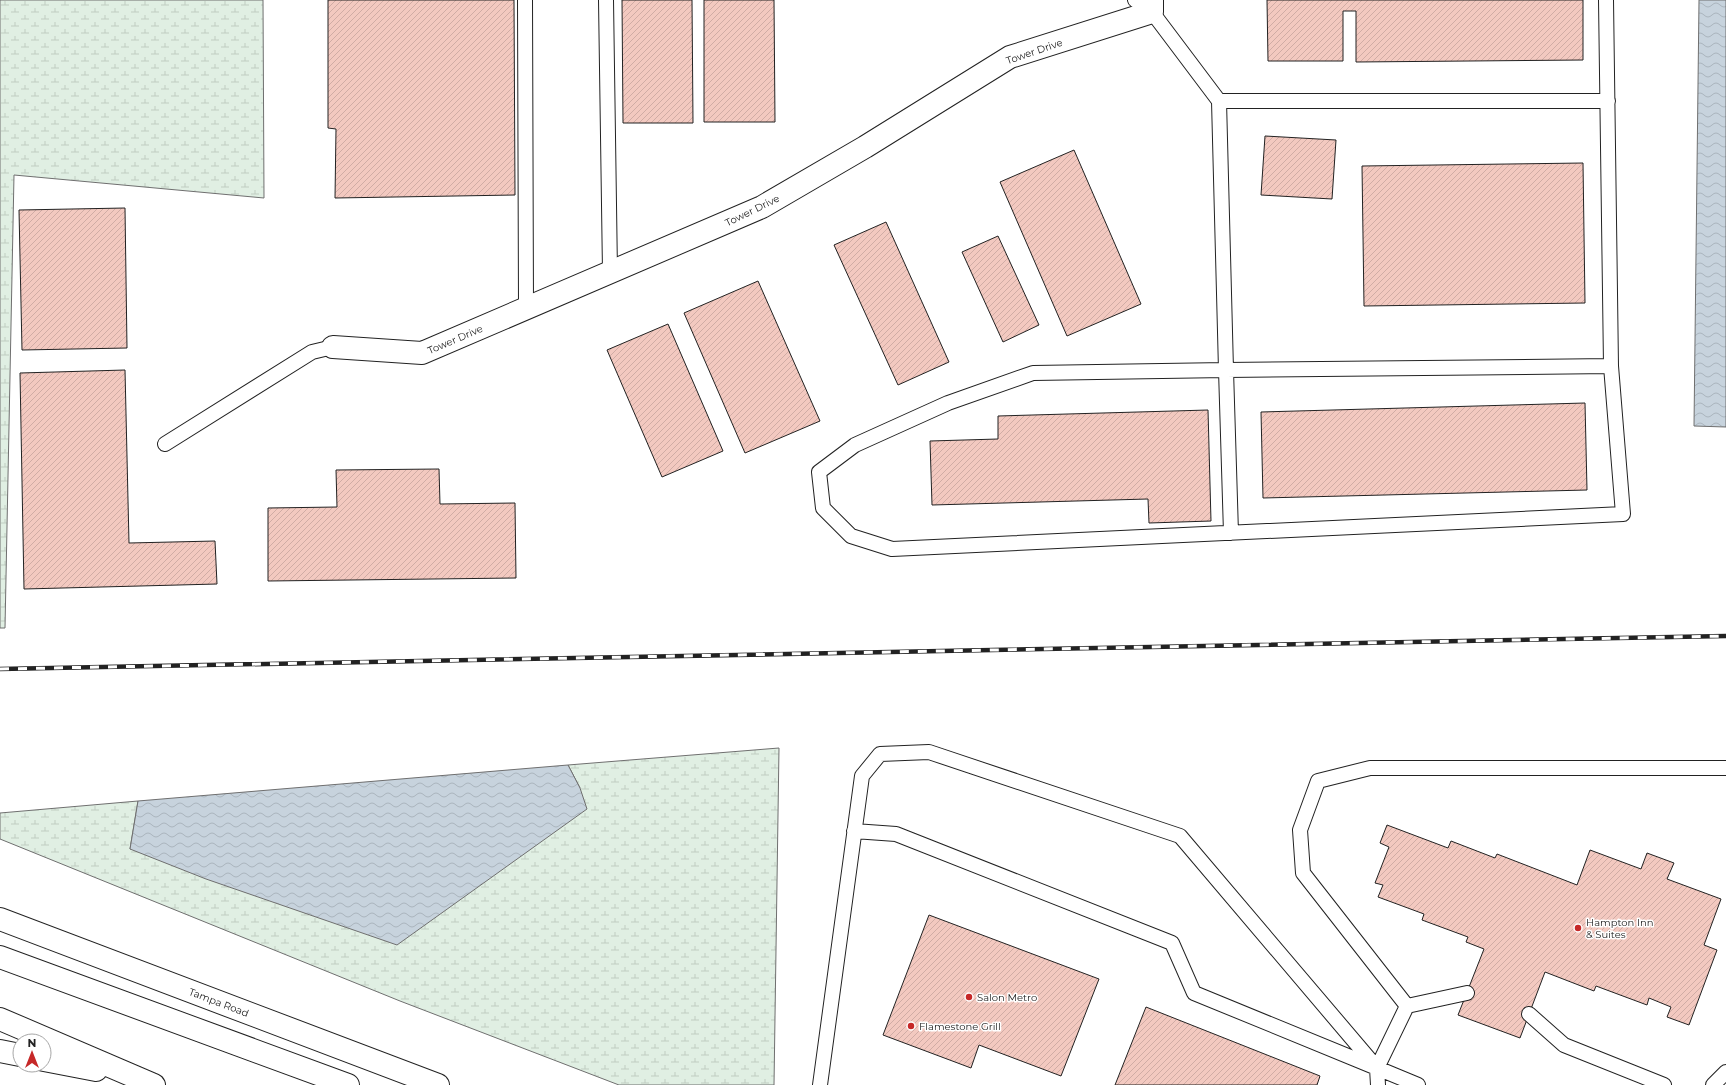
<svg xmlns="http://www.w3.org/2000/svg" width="1726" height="1085" font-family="Montserrat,sans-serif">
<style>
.wetland{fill:url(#wetland-marsh);stroke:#6f6f6f}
.water{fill:url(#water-waves);stroke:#6f6f6f}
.building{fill:url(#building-hatch);stroke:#222}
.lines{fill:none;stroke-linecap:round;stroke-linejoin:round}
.lane-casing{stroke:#222;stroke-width:16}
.street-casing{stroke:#222;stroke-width:24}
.primary-casing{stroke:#222;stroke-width:24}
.lane{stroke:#fff;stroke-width:14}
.street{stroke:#fff;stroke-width:22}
.primary{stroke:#fff;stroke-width:22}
.rail-casing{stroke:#222;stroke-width:4.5}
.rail{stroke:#fff;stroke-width:3;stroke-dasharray:9;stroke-linecap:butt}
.poi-dot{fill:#c62828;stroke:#fff;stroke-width:1.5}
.labels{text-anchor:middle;stroke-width:3;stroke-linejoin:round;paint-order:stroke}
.street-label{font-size:10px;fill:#222;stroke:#fff}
.poi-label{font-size:10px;fill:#222;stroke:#fff;text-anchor:start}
</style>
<defs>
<pattern id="wetland-marsh" width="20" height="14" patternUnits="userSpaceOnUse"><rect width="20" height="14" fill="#e0efe3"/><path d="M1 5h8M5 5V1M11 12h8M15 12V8" fill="none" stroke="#c0cdc2"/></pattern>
<pattern id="water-waves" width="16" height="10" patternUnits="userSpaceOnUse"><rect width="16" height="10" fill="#c7d3dd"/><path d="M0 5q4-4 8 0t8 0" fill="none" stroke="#abb5bd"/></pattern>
<pattern id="building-hatch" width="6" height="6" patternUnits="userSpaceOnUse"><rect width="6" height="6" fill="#f3c9c0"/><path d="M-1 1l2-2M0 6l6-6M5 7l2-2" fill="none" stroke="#d0aca5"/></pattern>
</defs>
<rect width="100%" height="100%" fill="#fff"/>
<path class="wetland" d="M0 0H263L264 198 14 175 5 628H0Z
M779 748 774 1085H619L400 1001 0 839V813L138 801 130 849 580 788 568 765Z"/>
<path class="water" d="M1699 0H1726V427L1694 426Z
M568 765 580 788 587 809 397 945 206 879 130 849 138 801Z"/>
<path class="building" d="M328 0H514L515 195 335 198 336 129 328 128Z
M622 0H692L693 123H623Z
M704 0H774L775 122H704Z
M1267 0H1583V60L1356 62V11H1343V61H1268Z
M1265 136 1336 140 1332 199 1261 195Z
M1074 150 1141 304 1067 336 1000 182Z
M1583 163 1585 303 1364 306 1362 166Z
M125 208 127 348 22 350 19 210Z
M886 222 949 362 898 385 834 245Z
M998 236 1039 325 1003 342 962 252Z
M758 281 820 421 745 453 684 313Z
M668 324 723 451 662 477 607 350Z
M125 370 129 543 215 541 217 584 24 589 20 373Z
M1585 403 1587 490 1263 498 1261 412Z
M1208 410 1211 521 1149 523 1148 499 932 505 930 441 998 439V416Z
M439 469 440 504 515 503 516 578 268 581V508L337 507 336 470Z
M1387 825 1448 848 1451 841 1495 858 1497 854 1577 885 1590 850 1641 869 1647 853 1674 863 1667 879 1721 899 1704 945 1717 950 1689 1025 1667 1017 1671 1007 1649 998 1647 1005 1596 986 1594 991 1545 972 1520 1038 1458 1015 1484 949 1466 942 1468 937 1422 920 1424 914 1378 897 1383 885 1375 883 1389 847 1380 843Z
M929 915 1099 979 1061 1076 979 1045 971 1068 883 1035Z
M1146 1007 1320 1076 1317 1085H1115Z"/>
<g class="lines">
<defs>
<path id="lane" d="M525 0 526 308
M606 0 610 272
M1135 0 1152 12 1219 101
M1606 0 1611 366 1226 370 1219 101H1608
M165 444 312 352 333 347
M1231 533 1226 370 1033 373 948 403 855 445 819 472 823 508 851 536 892 549 1623 514 1611 366
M1407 1006 1467 993
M1529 1014 1564 1045 1664 1085
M1377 1068 1407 1006 1303 873 1300 830 1318 781 1370 768H1726
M820 1085 862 776 880 754 929 752 1180 836 1377 1068 1194 993 1172 943 896 834 854 831
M1378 1085 1377 1068 1418 1085
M1713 1085 1726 1072"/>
<path id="street" d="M333 347 422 353 762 207 865 147 1010 57 1152 12V0"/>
<path id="primary" d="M0 919 438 1085
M0 957 348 1085
M0 1019 154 1085
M0 1051 20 1055
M44 1060 96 1070"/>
</defs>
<use href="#lane" class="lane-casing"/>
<use href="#street" class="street-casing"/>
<use href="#primary" class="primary-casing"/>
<use href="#lane" class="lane"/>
<use href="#street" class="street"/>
<use href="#primary" class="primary"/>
<defs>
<path id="rail" d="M0 669 1726 636"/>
</defs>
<use href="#rail" class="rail-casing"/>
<use href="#rail" class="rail"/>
</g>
<g class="poi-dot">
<circle cx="1578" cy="928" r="4"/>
<circle cx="969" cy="997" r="4"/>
<circle cx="911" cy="1026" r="4"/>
</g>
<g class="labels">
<g class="street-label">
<text transform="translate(1034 51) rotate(-19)" y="4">Tower Drive</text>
<text transform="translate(752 210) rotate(-26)" y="4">Tower Drive</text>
<text transform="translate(455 339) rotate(-23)" y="4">Tower Drive</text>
<text transform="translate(219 1002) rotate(21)" y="4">Tampa Road</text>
</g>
<g class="poi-label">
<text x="1586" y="926">Hampton Inn<tspan x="1586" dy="12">&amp; Suites</tspan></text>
<text x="977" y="1001">Salon Metro</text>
<text x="919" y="1030">Flamestone Grill</text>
</g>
</g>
<g transform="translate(32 1053)"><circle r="19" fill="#ffffff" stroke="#a7a7a7"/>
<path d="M0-3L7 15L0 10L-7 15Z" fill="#c62828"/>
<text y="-6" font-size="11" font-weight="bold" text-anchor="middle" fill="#222222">N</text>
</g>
</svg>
